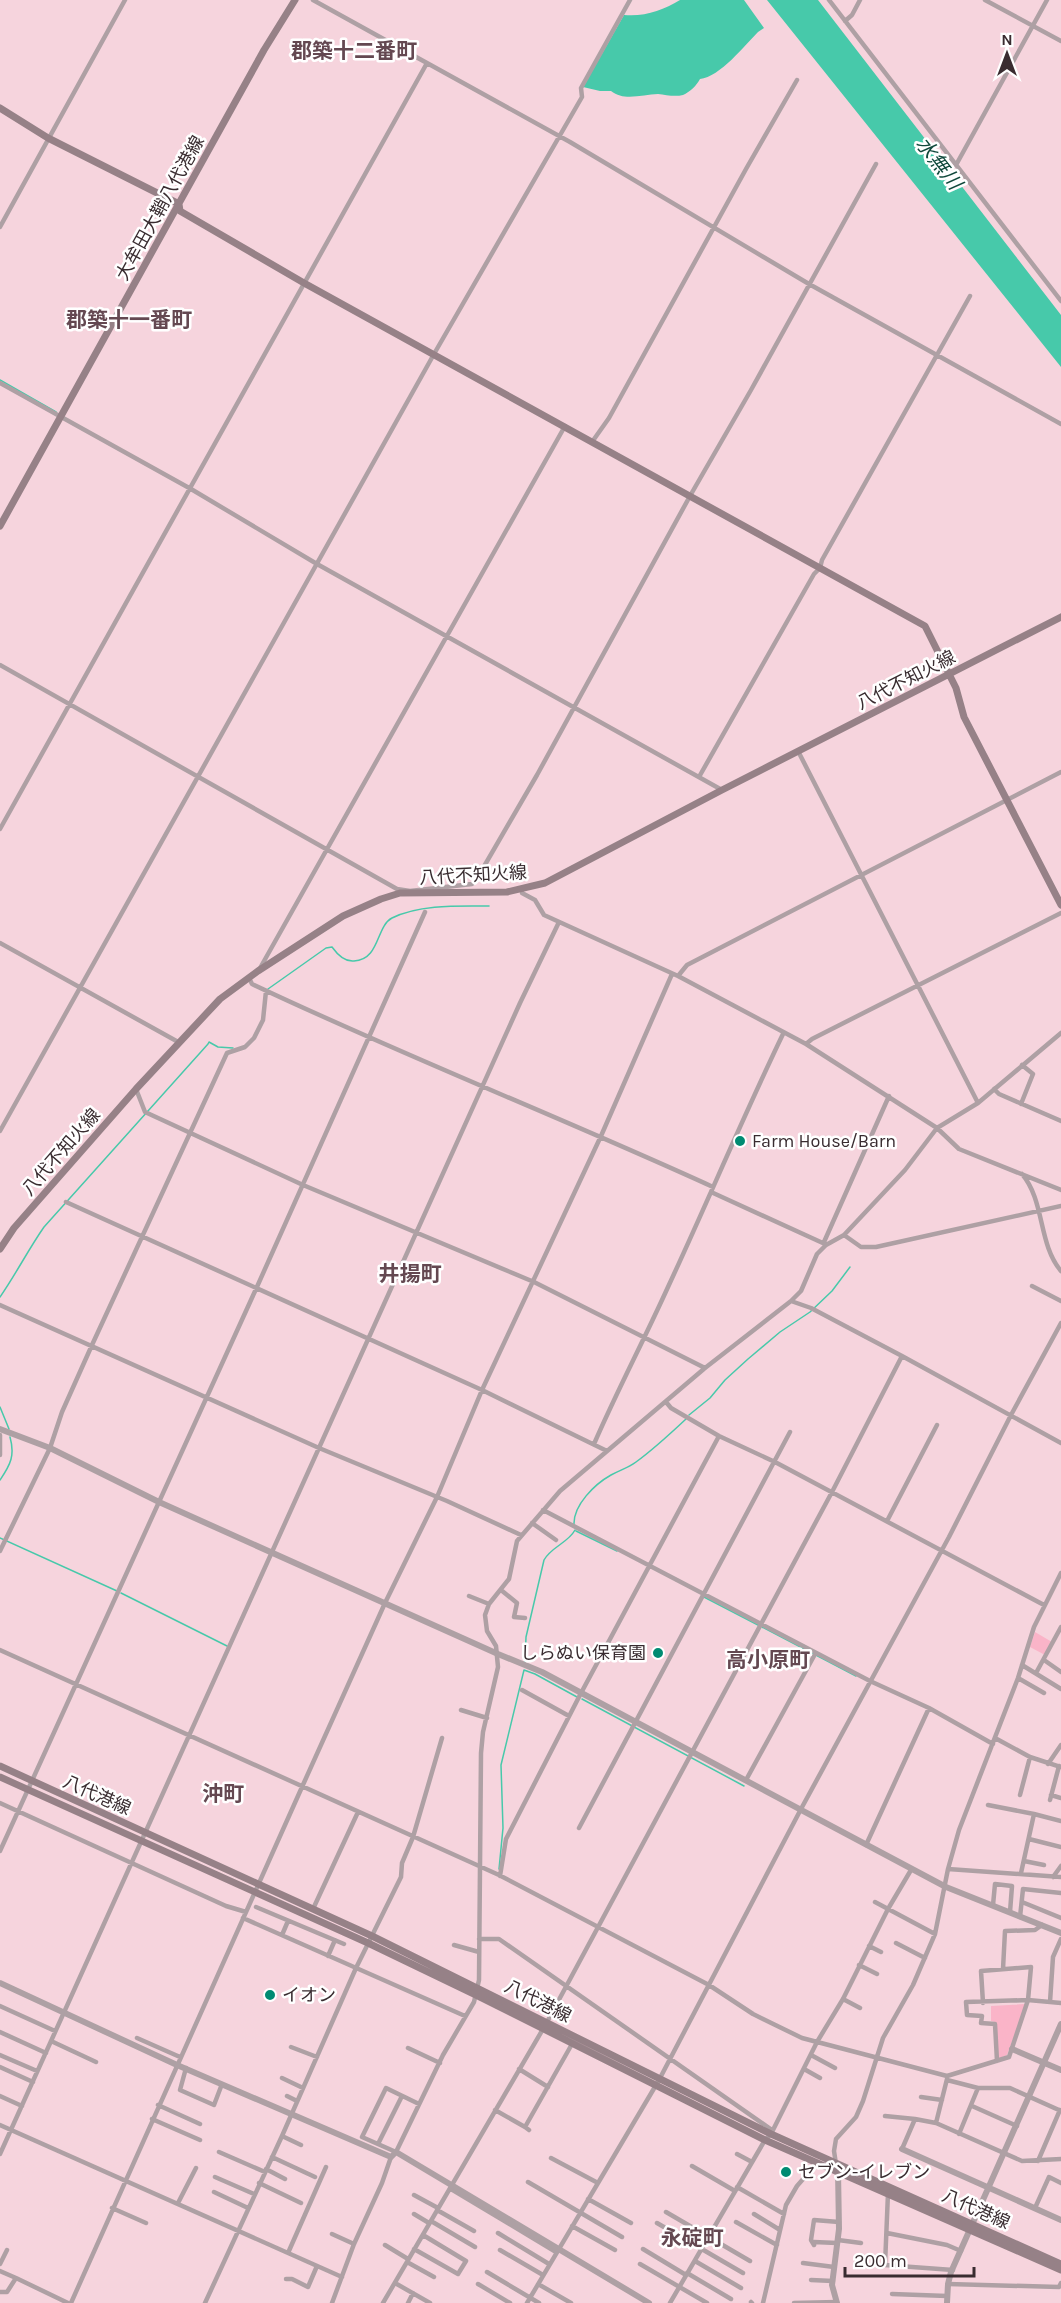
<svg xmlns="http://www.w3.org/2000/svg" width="1061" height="2303" font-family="Karla,'Noto Sans JP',sans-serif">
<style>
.green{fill:#fab4c8}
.water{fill:#47c9aa}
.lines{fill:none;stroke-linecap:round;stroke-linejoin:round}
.stream{stroke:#47c9aa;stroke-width:1.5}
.minor{stroke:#aea0a4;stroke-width:4.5}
.tertiary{stroke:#aea0a4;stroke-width:6}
.secondary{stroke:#968187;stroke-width:7}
.poi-dot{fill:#008b72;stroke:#fff;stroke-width:2}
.labels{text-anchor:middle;stroke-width:5;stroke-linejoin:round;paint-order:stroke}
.street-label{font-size:18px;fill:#392c30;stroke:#fff}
.poi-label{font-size:18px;fill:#392c30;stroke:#fff;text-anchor:start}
.water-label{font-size:20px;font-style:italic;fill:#11493c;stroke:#fff}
.quarter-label{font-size:21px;font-weight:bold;fill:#644851;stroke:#fff}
</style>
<rect width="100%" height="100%" fill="#f6d4dd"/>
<path class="green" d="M1035 1632 1052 1642 1045 1655 1030 1647Z
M1026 2004 1007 2055 998 2059 995 2022 991 2021V2006Z"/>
<path class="water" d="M680 0H744L764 28 758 32C745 45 720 77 700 79 697 85 690 92 683 95 675 97 666 95 658 94 643 94 625 102 611 91H600L583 87 624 15C645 17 663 10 680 0Z
M767 0H818L1061 315V367Z"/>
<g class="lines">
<path class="stream" d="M0 380 56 412
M268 989 326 948 332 947C337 954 345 962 354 961 380 960 376 926 392 918 420 904 460 906 489 906
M0 1297C16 1274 28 1250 44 1227L208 1044 209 1042 218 1047 233 1048
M0 1407 9 1429
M689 1415 710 1398 725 1380 748 1359 780 1332 810 1312 832 1291 850 1267
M0 1480C11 1464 15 1455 10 1437
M574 1525C573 1505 595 1484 611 1475 620 1470 628 1468 636 1462 654 1449 670 1434 686 1419
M576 1531 617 1551
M0 1538 117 1591
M121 1593 227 1646
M704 1597 758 1625
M762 1627 856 1676
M525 1662 526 1637 544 1560C551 1547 568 1543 575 1530
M582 1699 744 1786
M499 1869 503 1828 501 1765 524 1670 535 1674 577 1697"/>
<path class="minor" d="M313 0 570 142 809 284 1061 424
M829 0 1061 301
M985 0 1061 41
M845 21 852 15 860 0
M956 165 1047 0
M0 227 125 0
M0 383 191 489 317 564 722 790
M592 442 609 418 746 169 797 80
M0 665 397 889
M798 751 978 1103
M699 777 814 574 820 568 822 560 970 296
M0 829 427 63
M397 889 410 891 472 884 475 882 537 775 690 496 751 390 876 164
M522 890V893L535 900 544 915 678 976 806 1044 937 1128 959 1149 1061 1190
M0 943 180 1043
M259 970 565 426
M678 976 687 965 1061 772
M249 978 252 984C404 1056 560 1117 713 1187
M806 1044 812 1039 1061 913
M136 1089 145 1112 303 1185 534 1282 705 1368
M994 1089 999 1094 1061 1121
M1021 1104 1033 1074 1022 1065
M0 1131 434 354 582 97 581 88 630 0
M1022 1174C1045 1201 1038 1244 1061 1271
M711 1192 825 1244
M66 1202 482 1390 607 1451
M844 1235 861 1247H876L1061 1206
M824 1242 889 1096
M1032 1286 1061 1301
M791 1301 811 1308 902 1356 1061 1443
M0 1305 319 1448 447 1501 521 1535
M666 1402 671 1408 719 1436 775 1462 1044 1605
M0 1435V1455
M594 1444C617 1391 644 1340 668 1287 707 1203 743 1117 783 1034
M543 1510 870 1681 929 1708 993 1744
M887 1521 937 1425
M532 1523 556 1540
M0 1551 50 1448 62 1412 92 1345 227 1053 245 1047 254 1038 263 1020 266 991
M501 1590 517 1603 514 1617 525 1618
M469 1596 489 1604
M0 1650 499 1875 709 1985 753 2014 802 2038 947 2076 1009 2057 1028 2000 1031 1967 981 1971 983 2003
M1044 1660 1061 1672
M1022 1665 1061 1689
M1036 1673 1061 1627
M1018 1678 1044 1693
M522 1690 569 1716
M461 1710 487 1718
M995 1738 1030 1757 1061 1767
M1048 1764 1061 1745
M746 1780 814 1656
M1020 1795 1030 1757
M1051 1795 1061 1798
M1050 1800 1059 1766
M0 1803 226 1906 246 1912
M988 1805 1034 1814 1021 1873
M1034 1814 1061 1821
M579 1828 790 1432
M1029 1839 1061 1847
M866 1845 929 1708
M0 1851 256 1289 425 912
M1024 1861 1044 1865
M948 1869 1061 1877
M500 1876 506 1839 580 1695 719 1436
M1053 1877 1061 1866
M875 1902 935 1934
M1022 1902 1061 1918
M993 1905 995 1884 1012 1886 1010 1912
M256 1907 344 1944
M313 1909 358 1812
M1020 1917 1023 1889 1061 1893
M243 1918 465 2016
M282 1935 288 1921
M479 1939H499L772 2130
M896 1943 925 1958
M454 1945 479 1952
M869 1946 881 1952
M328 1956 335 1940
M859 1965 877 1974
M1003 1969 1005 1931 1035 1930 1042 1925
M843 1999 860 2008
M1050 2002 1053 1957 1061 1939
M0 2006 55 2031
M547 2022 832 1492 902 1356
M0 2032 46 2053
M137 2038 180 2057
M51 2041 96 2062
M291 2047 317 2057
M408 2048 440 2063
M0 2055 37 2071
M811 2055 835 2068
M997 2061 995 2024 981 2023 982 2016 967 2015 966 2002 1028 2000 1061 2003
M0 2067 33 2082
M186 2068 180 2090 214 2105 222 2084
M519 2069 548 2087
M804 2069 820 2078
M282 2078 303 2088
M947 2080 978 2088H1010L1061 2111
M0 2096 22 2106
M287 2096 297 2101
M921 2097 942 2100
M419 2104 386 2088 362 2137 396 2152 443 2055 474 2002 479 1980 481 1753 483 1732 498 1667 496 1646 487 1631 485 1615 489 1604 509 1579 517 1541 560 1491 705 1368 791 1301 801 1291 817 1254 826 1245 844 1235 905 1170 937 1128 978 1103 1061 1033
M158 2105 200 2124
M972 2106 1017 2126
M495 2110 525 2127
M885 2116 915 2119
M152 2119 200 2140
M936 2123 947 2079
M0 2125 342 2277
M529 2130 525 2127 572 2044
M959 2134 978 2088
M282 2136 301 2145
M378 2144 402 2096
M902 2149 915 2119 936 2123 1022 2161 1061 2159
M219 2152 265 2172
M0 2154 520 1003 559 922
M737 2154 752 2162
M272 2157 315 2177
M551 2158 598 2183
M1038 2161 1060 2110
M836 2164 834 2151 836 2139 856 2117 863 2101 883 2038 913 1985 935 1934 948 1869 959 1830 1018 1678 1034 1627 1061 1573
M692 2166 735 2191
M266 2169 285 2179
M215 2177 254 2194
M528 2182 622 2237
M259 2183 301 2203
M737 2187 784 2214
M451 2189 556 2252
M214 2192 248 2208
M888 2193 885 2265 953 2270
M414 2195 438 2208
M588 2199 631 2223
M178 2203 196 2168
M112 2208 146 2223
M1035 2208 1049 2177 1061 2183
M437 2210 474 2231
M666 2212 750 2261
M414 2214 429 2223
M754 2214 780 2230
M431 2221 475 2247
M736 2222 777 2245
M657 2223 743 2273
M572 2226 615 2250
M498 2233 549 2264
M887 2233 947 2245 961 2251
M332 2234 354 2244
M838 2240 861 2243
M814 2242 837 2243
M385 2245 408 2259
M814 2245 811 2240 814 2220 839 2222
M414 2249 458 2274 466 2261 423 2235
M643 2249 686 2275
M500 2250 543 2275
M288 2253 326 2167
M695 2261 741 2288
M407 2262 434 2277
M803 2263 834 2267
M0 2264 7 2250
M640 2264 707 2303
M0 2271 16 2278
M487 2272 539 2303
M687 2273 731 2299
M286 2279H292L308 2287 317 2266
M811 2280 833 2281
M395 2283 430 2303
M478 2284 510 2303
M538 2284 571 2303
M948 2284 1059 2287 1061 2283
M0 2292H7L16 2278 68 2303
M892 2294 947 2296
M751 2302 752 2303
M71 2303 302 1787 385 1603 437 1497 482 1390 601 1136 672 974
M205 2303 282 2136 356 1968 401 1877 402 1863 413 1837 442 1738
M332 2303 354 2244 382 2183 391 2157
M383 2303 543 2029
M408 2303 413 2293
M527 2303 659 2080 801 1809 949 1537 1011 1415 1061 1323
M670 2303 765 2140 771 2134 817 2042 843 1999 888 1909 911 1870
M763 2303 786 2205 797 2186 817 2163
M794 2303 837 2302"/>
<path class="tertiary" d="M0 1429 50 1448 159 1502 498 1654 542 1672 946 1887 1061 1933
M0 1983 177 2065 391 2157 396 2152 649 2303
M1012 2049 1061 2070
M902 2149 1061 2220
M837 2303 832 2285 839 2229 838 2171
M947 2303 948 2284 951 2272 1061 2024"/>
<path class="secondary" d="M0 108 48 138 179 204 180 211 304 283 925 626 956 688 964 717 1061 905
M0 526 264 50 295 0
M0 1249 14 1228 136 1089 220 999 258 971 343 916 381 899 400 893 507 892 545 883 722 790 1061 617
M0 1766 372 1936 771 2134 1061 2264
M0 1777 368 1943 476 1995 765 2140 1061 2270"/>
</g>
<g class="poi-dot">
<circle cx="740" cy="1141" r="6"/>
<circle cx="658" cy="1653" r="6"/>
<circle cx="270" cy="1995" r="6"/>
<circle cx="786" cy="2172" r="6"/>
</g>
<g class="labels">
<g class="street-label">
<text transform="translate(160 208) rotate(-61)" y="6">大牟田大鞘八代港線</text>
<text transform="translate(906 680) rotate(-27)" y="6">八代不知火線</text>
<text transform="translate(473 875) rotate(-3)" y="6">八代不知火線</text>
<text transform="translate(61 1152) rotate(-49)" y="6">八代不知火線</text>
<text transform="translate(97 1795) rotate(24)" y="6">八代港線</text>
<text transform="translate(538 2001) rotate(27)" y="6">八代港線</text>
<text transform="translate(976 2209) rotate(24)" y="6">八代港線</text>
</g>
<g class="poi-label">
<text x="752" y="1147">Farm House/Barn</text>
<text x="646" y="1659" text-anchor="end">しらぬい保育園</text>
<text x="282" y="2001">イオン</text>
<text x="798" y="2178">セブン-イレブン</text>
</g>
<g class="water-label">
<text transform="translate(939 163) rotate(52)" y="7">水無川</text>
</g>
<g class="quarter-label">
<text x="354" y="58">郡築十二番町</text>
<text x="129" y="327">郡築十一番町</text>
<text x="410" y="1281">井揚町</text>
<text x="768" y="1667">高小原町</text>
<text x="223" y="1801">沖町</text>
<text x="692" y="2245">永碇町</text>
</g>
</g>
<g transform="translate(1007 54)" stroke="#ffffff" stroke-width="4.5" paint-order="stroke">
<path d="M0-4.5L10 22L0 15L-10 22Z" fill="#392c30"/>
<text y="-9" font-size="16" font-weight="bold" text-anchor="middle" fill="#392c30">N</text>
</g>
<path d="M845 2267v9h129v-9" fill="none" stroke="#392c30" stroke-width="3"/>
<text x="854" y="2267" font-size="18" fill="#392c30" stroke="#ffffff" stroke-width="4.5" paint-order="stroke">200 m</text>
</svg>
